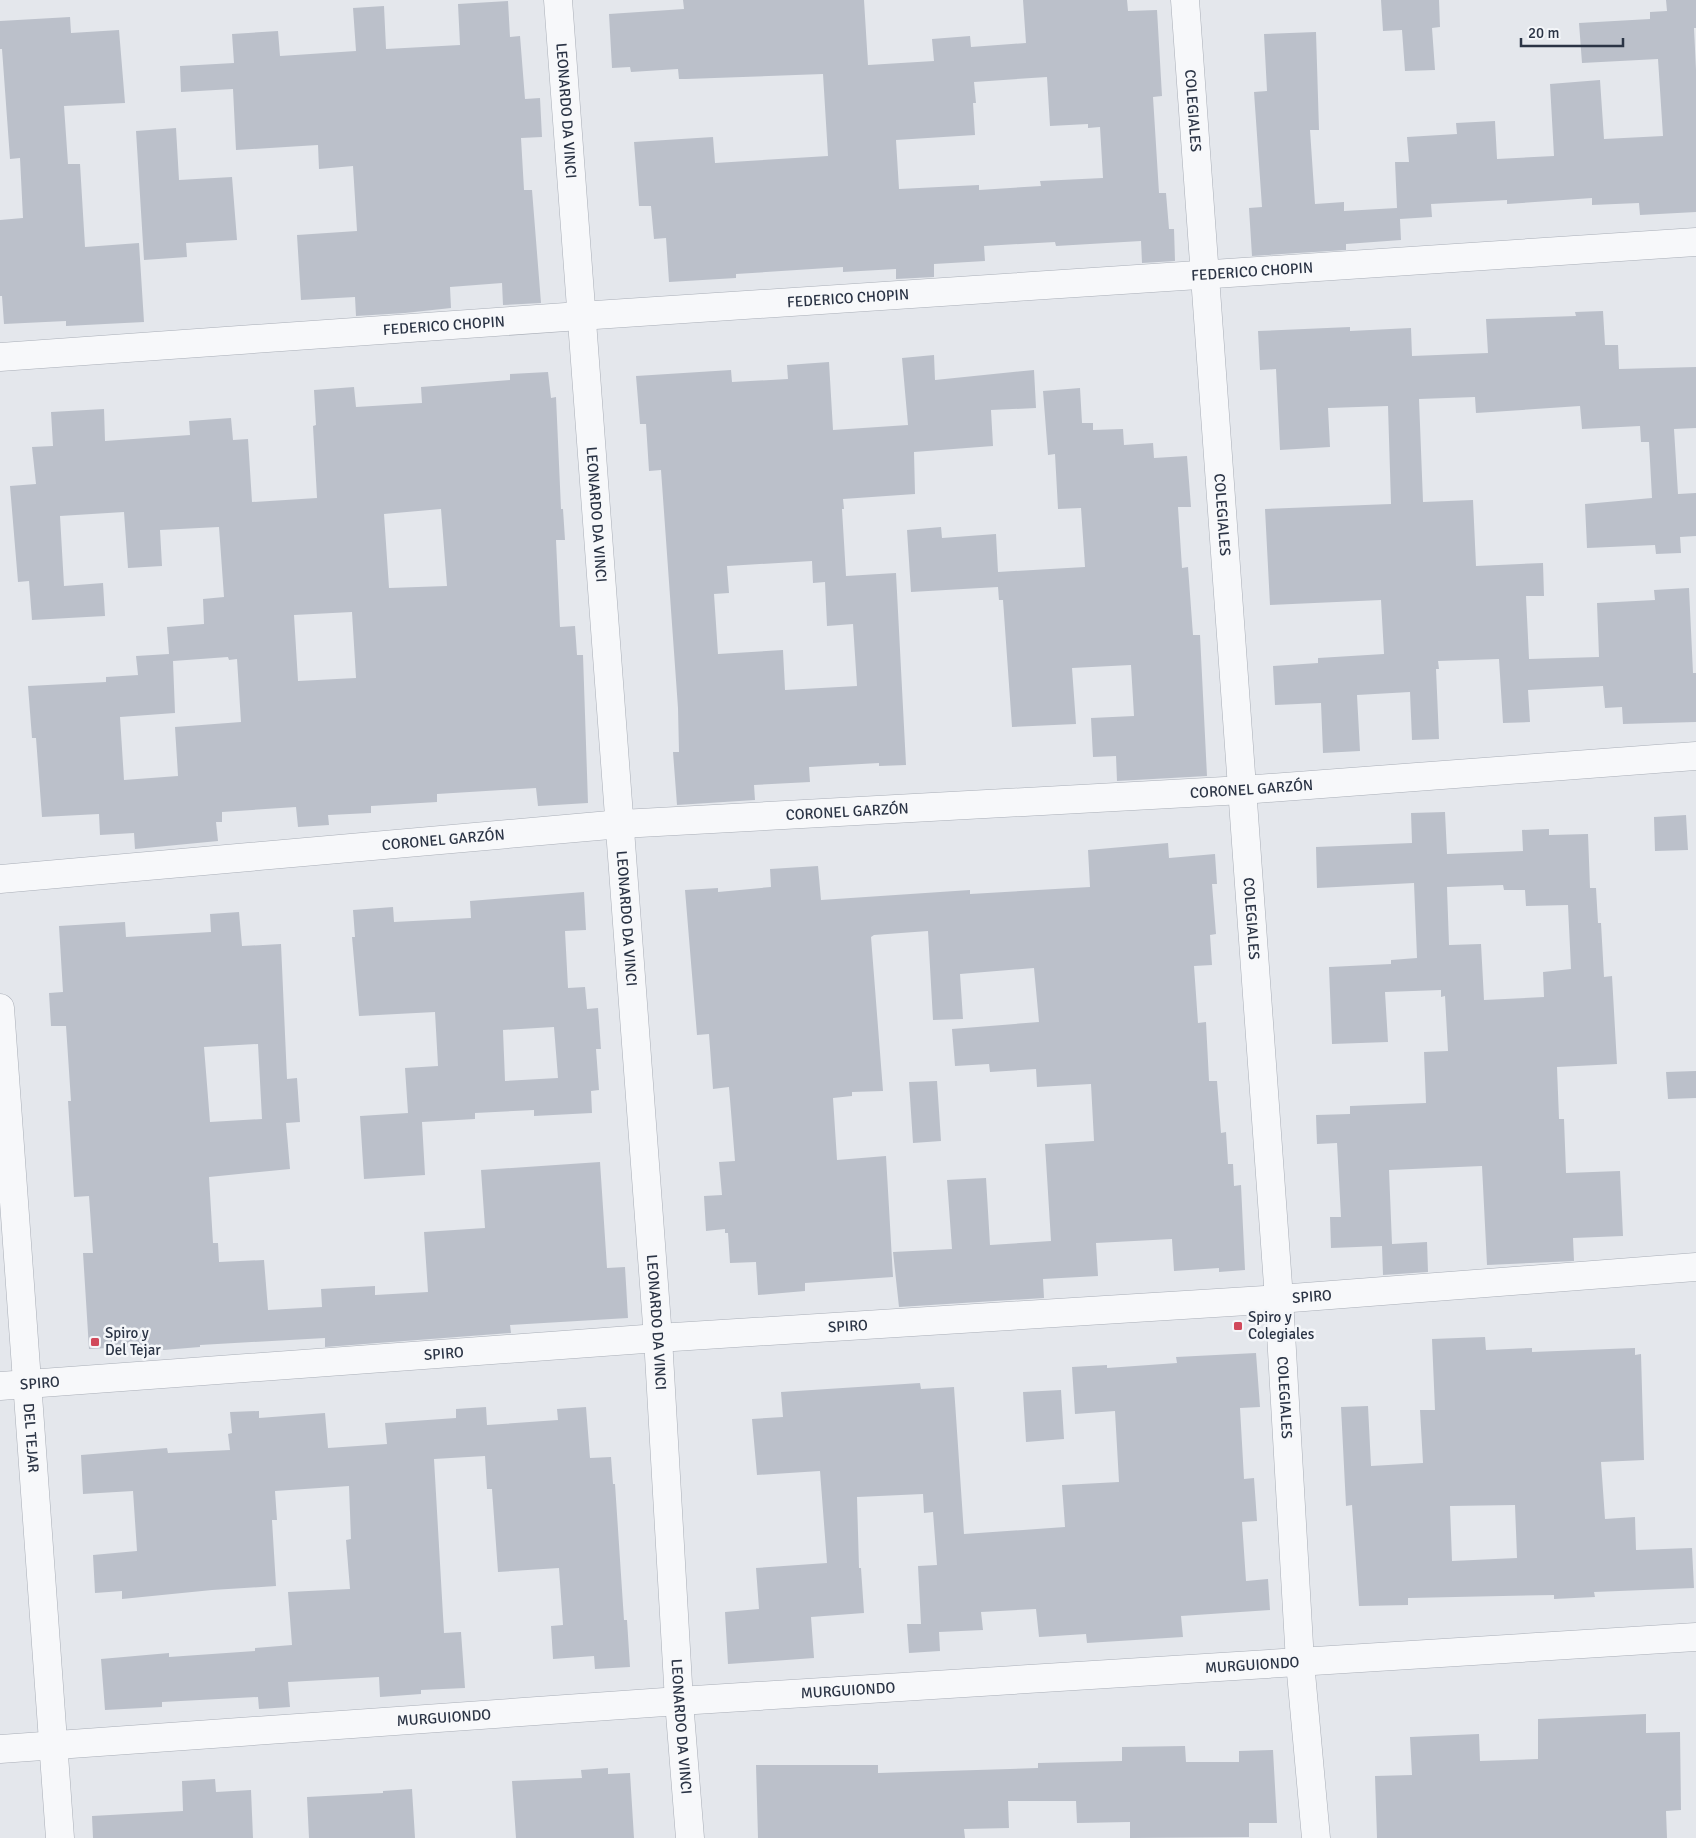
<svg xmlns="http://www.w3.org/2000/svg" width="1696" height="1838" font-family="Signika,sans-serif">
<style>
.building{fill:#bbc0ca;fill-rule:evenodd}
.lines{fill:none;stroke-linecap:round;stroke-linejoin:round}
.street-casing{stroke:#a9aeb7;stroke-width:29}
.street{stroke:#f7f8fa;stroke-width:28}
.poi-dot{fill:#d1495b;stroke:#f4f6f9;stroke-width:2}
.labels{text-anchor:middle;stroke-width:5;stroke-linejoin:round;paint-order:stroke}
.street-label{font-size:15px;fill:#2b3445;stroke:#f4f6f9}
.poi-label{font-size:15px;fill:#2b3445;stroke:#f4f6f9;text-anchor:start}
</style>
<rect width="100%" height="100%" fill="#e4e7ec"/>
<path class="building" d="M683 0H864L868 65 934 61 932 39 970 36 971 47 1026 43 1023 0H1127L1128 11 1157 10 1162 96 1153 97 1159 193H1166L1169 229H1174L1175 261 1142 263 1141 241 1056 246 1055 242 984 246 985 261 934 264V277L896 279V269L843 272V267L736 274V278L669 282 666 238 654 239 651 206H639L634 142 713 137 715 163 828 156 823 74 686 79H679L678 69 631 72 630 67 612 68 609 14 684 9ZM1047 77 1050 126 1088 124V128L1100 127 1103 178 1040 181 1041 186 979 190V185L899 189 896 140 975 135 973 103H976L974 82Z
M1381 0H1439L1440 27 1432 28 1435 70 1405 71 1402 30 1383 31Z
M1666 0H1696V28H1694L1696 70V212L1640 215 1639 203 1592 205V198L1507 204V200L1431 204 1432 217 1400 219 1401 240 1346 244V250L1252 256 1249 208 1262 207 1254 92 1267 91 1264 34 1316 32 1319 130H1310L1315 204 1344 202V211L1397 208 1395 162H1409L1407 137 1457 134 1456 123 1495 121 1497 159 1554 156 1550 84 1600 80 1604 139 1663 136 1658 59 1582 63 1579 23 1650 19V12L1667 11Z
M508 1 510 37 520 36 525 99 540 98 542 137 521 138 524 190H532L541 303 503 305 502 283 450 287 451 308 405 313 356 316 355 297 301 300 297 235 357 231 353 166 319 169 318 145 236 150 233 89 181 92 180 66 234 63 232 34 278 31 280 56 356 51 353 8 384 6 386 49 460 45 458 4Z
M70 17 71 33 119 30 125 103 64 106 68 164H80L85 247 139 243 144 322 66 326V321L4 324 2 296H0V220L23 218 20 158 10 159 2 49H0V21Z
M176 128 179 180 232 177 237 240 186 243 187 257 144 260 136 131Z
M1603 311 1605 345H1618L1619 369 1696 367V428L1674 429 1678 494 1696 493V536L1680 537 1681 553 1656 554 1655 545 1587 548 1585 504 1652 498 1649 442H1641L1640 426 1582 429 1580 406 1476 413 1475 397 1419 399 1423 502 1473 500 1476 566 1543 563 1544 596H1526L1529 659 1599 657 1597 603 1655 600 1654 590 1689 588 1693 673H1696V722L1623 724 1622 707 1605 708 1603 686 1528 690 1530 722 1503 723 1499 659 1438 661 1439 669H1436L1439 739 1412 740 1410 692 1357 695 1360 751 1323 753 1321 703 1275 705 1273 666 1318 663V658L1384 654 1381 600 1270 605 1265 509 1391 504 1388 406 1328 408 1330 447 1280 450 1276 369 1260 370 1258 331 1350 327V331L1411 328 1412 356 1488 353 1486 319 1576 316 1575 312Z
M934 355 935 380 1034 370 1036 408 991 410 993 446 914 452 915 494 843 499 844 509H842L846 576 896 573 906 765 879 766V763L809 767 810 782 754 785 755 800 677 805 673 752H679L678 708 661 470 649 471 646 424H640L636 376 731 370 732 382 788 379 787 365 829 362 833 430 908 425 902 358ZM812 561 813 583 825 582 827 626 853 624 857 686 785 690 783 650 718 654 714 594 729 593 727 566Z
M548 372 551 398 556 397 561 509H563L565 540H556L560 627 575 626 577 655H583L588 803 538 806 536 788 437 794V802L371 806V813L328 815 329 825 298 827 296 807 222 812V822H216L218 841 135 849 134 833 100 835 99 814 42 817 36 738H32L28 686 106 682V677L138 675 136 656 169 654 167 627 204 624 203 599 224 597 219 527 160 530 162 566 128 568 124 512 60 516 64 586 103 583 105 616 32 620 29 581 18 582 10 486 36 484 32 447 53 446 51 412 104 409 105 441 190 435 189 421 231 418 233 440 248 439 252 502 317 498 313 426 316 425 314 390 354 387 356 407 422 403 421 387 510 380V374ZM441 509 447 586 389 588 384 514ZM352 612 356 678 298 681 294 615ZM228 657 229 660 237 659 241 722 175 727 178 776 124 780 120 717 175 713 173 661Z
M1080 388 1082 423H1093V430L1123 429 1124 445 1153 443 1154 458 1187 456 1191 507H1178L1182 568 1188 567 1193 635H1200L1207 776 1117 781 1116 756 1093 757 1091 718 1134 716 1131 665 1072 668 1076 724 1012 727 1003 600H999L998 587 911 592 907 530 941 527 942 538 996 534 998 572 1085 567 1081 508 1058 509 1055 454 1048 455 1043 391Z
M1445 812 1447 854 1523 851 1522 830 1549 829V835L1588 834 1590 888H1596L1598 923H1601L1604 977 1612 976 1617 1064 1557 1067 1559 1119H1564L1566 1173 1620 1171 1623 1236 1573 1238 1574 1261 1487 1265 1482 1166 1389 1170 1392 1244 1427 1242 1428 1272 1383 1275 1382 1246 1331 1248 1330 1217H1341L1337 1143 1317 1144 1316 1115 1350 1114V1106L1426 1103 1424 1052 1448 1051 1445 996 1441 997V990L1385 992 1388 1042 1332 1044 1329 967 1391 964V960L1417 958 1414 883 1317 888 1316 847 1412 843 1411 813ZM1503 885 1504 890H1525L1526 906 1568 905 1571 969 1543 972 1544 997 1484 1000 1481 944 1449 945 1447 887Z
M1686 815 1688 850 1655 851 1654 817Z
M1168 843 1169 858 1215 854 1217 884H1212L1216 934 1210 935 1212 965 1194 966 1198 1023 1206 1022 1209 1081H1217L1221 1133 1226 1132 1228 1164H1233L1234 1186 1241 1185 1245 1270 1219 1272V1268L1174 1271 1172 1239 1096 1243 1098 1276 1043 1279 1044 1298 899 1307 893 1252 952 1249 947 1180 986 1178 990 1245 1051 1241 1045 1144 1094 1141 1091 1084 1037 1087 1036 1069 990 1072 989 1064 955 1066 952 1029 1039 1022 1034 968 960 974 963 1019 933 1020 928 931 874 935 871 937 883 1091 852 1092V1096L833 1098 837 1160 886 1156 893 1277 805 1283V1291L758 1295 756 1262 730 1263 728 1233H725V1229L706 1231 704 1196 722 1195 719 1162 735 1161 729 1087 713 1089 709 1034 697 1035 685 890 718 888V892L771 887 770 869 818 866 821 900 970 890V894L1090 887 1088 850Z
M584 892 586 930 565 931 568 988 585 987 587 1009 598 1008 601 1049H596L599 1090 591 1091 592 1113 534 1116V1110L475 1113V1119L422 1122 425 1175 364 1179 360 1116 408 1113 405 1068 438 1066 435 1012 359 1016 352 937H355L353 910 393 907 394 922 471 918 470 901ZM554 1027 558 1078 505 1081 503 1030Z
M239 912 242 946 281 944 287 1079 297 1078 300 1122 286 1123 290 1169 209 1177 213 1243H218L219 1262 264 1260 268 1310 322 1307 321 1289 375 1286V1295L428 1292 424 1232 485 1228 481 1170 600 1162 607 1268 625 1267 628 1318 510 1325 511 1333 325 1347V1338L200 1345V1347L163 1350 162 1345 89 1349 83 1253H93L89 1196 74 1197 68 1101H71L66 1026H51L49 993 63 992 59 926 125 922 126 937 211 932 210 914ZM258 1044 262 1119 210 1122 204 1047Z
M1696 1071V1098L1668 1099 1666 1072Z
M937 1081 941 1141 913 1143 909 1082Z
M1485 1337 1486 1350 1532 1348V1352L1635 1348V1355L1641 1354 1644 1460 1601 1462 1605 1519 1635 1517 1636 1550 1692 1548 1694 1588 1594 1592 1595 1597 1554 1599V1595L1408 1598V1605L1359 1606 1352 1505 1346 1506 1341 1407 1368 1406 1371 1466 1423 1463 1420 1410H1435L1432 1339ZM1515 1505 1517 1558 1452 1561 1450 1506Z
M1256 1353 1260 1407 1240 1408 1244 1479 1254 1478 1257 1521 1242 1522 1246 1581 1268 1579 1270 1610 1181 1616 1183 1637 1087 1643 1086 1634 1039 1637 1036 1609 981 1612 983 1630 939 1632 940 1651 909 1653 907 1624H921L918 1566 937 1565 933 1512 924 1513 923 1494 857 1497 859 1568H861L864 1613 811 1617 814 1658 728 1664 725 1612 759 1609 756 1568 827 1563 820 1471 757 1475 752 1419 783 1417 781 1392 920 1383 921 1389 954 1387 964 1534 1065 1527 1062 1485 1119 1482 1115 1411 1075 1414 1072 1367 1107 1365V1368L1177 1363 1176 1357Z
M1061 1390 1064 1439 1026 1442 1023 1392Z
M486 1407 487 1425 558 1420 557 1409 586 1407 590 1458 611 1457 613 1484H615L624 1620H627L630 1667 595 1669 594 1656 553 1659 551 1626 563 1625 559 1568 498 1572 492 1489H487L485 1456 434 1459 444 1633 461 1632 465 1688 421 1690V1694L380 1697 379 1677 288 1682 290 1707 259 1709 258 1697 162 1702V1707L105 1710 101 1659 169 1653V1657L255 1651V1648L292 1645 288 1592 350 1589 346 1540 351 1539 349 1486 275 1491 277 1520H272L276 1586 212 1590 122 1599V1591L95 1593 93 1555 137 1551 133 1491 83 1494 81 1455 167 1448 168 1453 230 1450 228 1434 232 1433 230 1412 259 1411V1418L325 1413 328 1448 387 1444 385 1423 456 1418V1409Z
M1646 1714V1733L1680 1732 1681 1810 1666 1811 1667 1838H1377L1375 1776 1412 1775 1410 1737 1479 1734 1480 1761 1538 1759V1719Z
M1185 1746 1186 1762H1239V1751L1273 1750 1277 1823H1249V1837L1130 1838V1822L1077 1823 1076 1801H1008L1009 1828 964 1829 965 1838H758L756 1765H878V1773L1038 1768V1763L1122 1761V1747Z
M608 1768V1774L630 1773 634 1838H516L512 1781 582 1778 581 1770Z
M215 1779 216 1792 251 1790 253 1838H93L92 1816 183 1811 182 1781Z
M412 1789 415 1838H309L307 1797 383 1793V1791Z"/>
<g class="lines">
<defs>
<g id="street">
<path id="s1" d="M558 0 658 1338 679 1701 690 1838"/>
<path id="s2" d="M1185 0 1279 1299 1300 1662 1316 1838"/>
<path id="s3" d="M0 357 580 316 1696 242"/>
<path id="s4" d="M0 879 621 824 1243 790 1696 756"/>
<path id="s5" d="M0 1008 60 1838"/>
<path id="s6" d="M0 1386 658 1338 1279 1299 1696 1267"/>
<path id="s7" d="M0 1749 679 1701 1696 1637"/>
</g>
</defs>
<use href="#street" class="street-casing"/>
<use href="#street" class="street"/>
</g>
<g class="poi-dot">
<rect x="1233" y="1321" width="10" height="10" rx="2.5"/>
<rect x="90" y="1337" width="10" height="10" rx="2.5"/>
</g>
<g class="labels">
<g class="street-label">
<text dy="5" stroke="none"><textPath href="#s1" startOffset="111">LEONARDO DA VINCI</textPath></text>
<text dy="5" stroke="none"><textPath href="#s2" startOffset="111">COLEGIALES</textPath></text>
<text dy="5" stroke="none"><textPath href="#s3" startOffset="1255">FEDERICO CHOPIN</textPath></text>
<text dy="5" stroke="none"><textPath href="#s3" startOffset="850">FEDERICO CHOPIN</textPath></text>
<text dy="5" stroke="none"><textPath href="#s3" startOffset="445">FEDERICO CHOPIN</textPath></text>
<text dy="5" stroke="none"><textPath href="#s1" startOffset="516">LEONARDO DA VINCI</textPath></text>
<text dy="5" stroke="none"><textPath href="#s2" startOffset="516">COLEGIALES</textPath></text>
<text dy="5" stroke="none"><textPath href="#s4" startOffset="1255">CORONEL GARZÓN</textPath></text>
<text dy="5" stroke="none"><textPath href="#s4" startOffset="850">CORONEL GARZÓN</textPath></text>
<text dy="5" stroke="none"><textPath href="#s4" startOffset="445">CORONEL GARZÓN</textPath></text>
<text dy="5" stroke="none"><textPath href="#s1" startOffset="921">LEONARDO DA VINCI</textPath></text>
<text dy="5" stroke="none"><textPath href="#s2" startOffset="921">COLEGIALES</textPath></text>
<text dy="5" stroke="none"><textPath href="#s6" startOffset="1315">SPIRO</textPath></text>
<text dy="5" stroke="none"><textPath href="#s1" startOffset="1326">LEONARDO DA VINCI</textPath></text>
<text dy="5" stroke="none"><textPath href="#s6" startOffset="850">SPIRO</textPath></text>
<text dy="5" stroke="none"><textPath href="#s6" startOffset="445">SPIRO</textPath></text>
<text dy="5" stroke="none"><textPath href="#s6" startOffset="40">SPIRO</textPath></text>
<text dy="5" stroke="none"><textPath href="#s2" startOffset="1401">COLEGIALES</textPath></text>
<text dy="5" stroke="none"><textPath href="#s5" startOffset="431">DEL TEJAR</textPath></text>
<text dy="5" stroke="none"><textPath href="#s7" startOffset="1255">MURGUIONDO</textPath></text>
<text dy="5" stroke="none"><textPath href="#s7" startOffset="850">MURGUIONDO</textPath></text>
<text dy="5" stroke="none"><textPath href="#s7" startOffset="445">MURGUIONDO</textPath></text>
<text dy="5" stroke="none"><textPath href="#s1" startOffset="1731">LEONARDO DA VINCI</textPath></text>
</g>
<g class="poi-label">
<text x="1248" y="1322">Spiro y<tspan x="1248" dy="17">Colegiales</tspan></text>
<text x="105" y="1338">Spiro y<tspan x="105" dy="17">Del Tejar</tspan></text>
</g>
</g>
<path d="M1521 38v8h102v-8" fill="none" stroke="#2b3445" stroke-width="2.5"/>
<text x="1528" y="38" font-size="15" fill="#2b3445" stroke="#f4f6f9" stroke-width="4" paint-order="stroke">20 m</text>
</svg>
